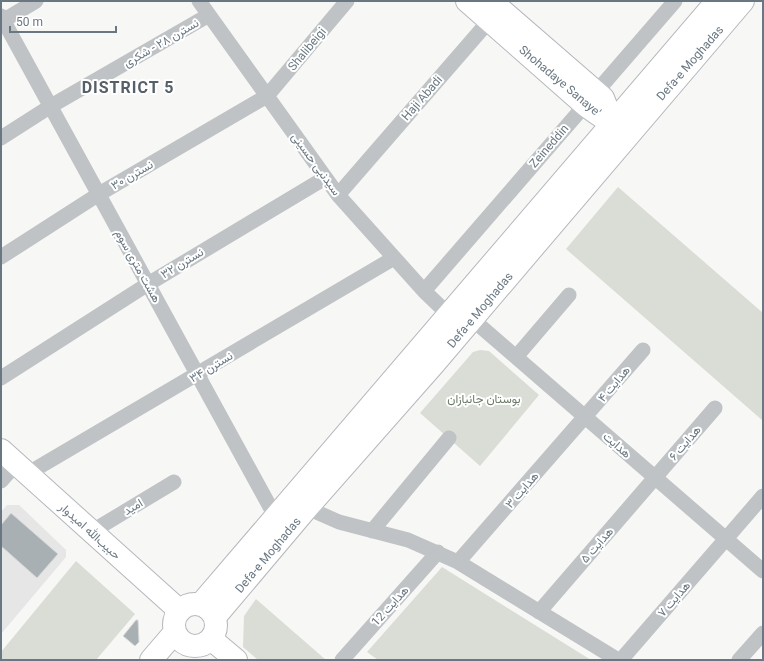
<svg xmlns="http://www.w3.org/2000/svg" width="764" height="661" font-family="Roboto,Vazirmatn,sans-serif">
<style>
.built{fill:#e5e6e5}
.green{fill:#d9ddd6}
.building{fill:#a9b0b4;stroke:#d9d9d7}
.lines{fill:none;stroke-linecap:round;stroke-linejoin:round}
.secondary-casing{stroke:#b4b8bc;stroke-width:24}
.street{stroke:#bfc3c6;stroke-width:15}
.secondary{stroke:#fff;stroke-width:22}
.labels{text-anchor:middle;stroke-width:4;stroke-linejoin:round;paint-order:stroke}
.street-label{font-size:12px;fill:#697782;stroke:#fff}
.park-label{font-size:12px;fill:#6b7a67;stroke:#fff}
.district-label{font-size:16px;font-weight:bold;letter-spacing:1px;fill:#566068;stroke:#fff}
</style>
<rect width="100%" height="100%" fill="#f7f7f5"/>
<path class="built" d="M7 505H19L66 550V557L1 634V512Z"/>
<path class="green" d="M618 187 763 313 762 420 566 249Z
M480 350 489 351 539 395 480 466 420 413 473 352Z
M76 561 135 614 96 660H1V652Z
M442 567 591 660H378L367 652Z
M256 599 326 660H258L243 647 244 616Z"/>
<path class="building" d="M11 513 58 554 37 578 1 546V525Z
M136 620H138L139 642 135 646 123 636Z"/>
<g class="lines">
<defs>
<path id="secondary" d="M467 1 584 104C597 115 611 121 623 133
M491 1 603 98 613 123
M1 450 180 611
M174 625a21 21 0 1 1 42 0a21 21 0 1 1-42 0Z
M200 605 717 1
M215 617 307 508 433 365 743 1
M211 639 236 660
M151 660 175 632"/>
</defs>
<use href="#secondary" class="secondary-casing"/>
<path class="street" d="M199 1 338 195 424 291 448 314
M1 16 275 516
M1 22 36 1
M1 138 51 106 209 15
M338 195 495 14
M1 257 99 194 267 96 347 1
M424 291 675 1
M472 319 763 571
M516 357 569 295
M1 378 148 284 325 178
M27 474 394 258
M1 481 16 464
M307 508 339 522 408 540 458 562 618 660
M372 531 449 438
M91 532 174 482
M458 562 643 350
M539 612 715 408
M342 660 438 552
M621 660 763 496
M739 660 763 633"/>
<use href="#secondary" class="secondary"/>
</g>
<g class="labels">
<g class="street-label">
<text transform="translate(161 43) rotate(-30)" y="4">نسترن ۲۸ - شکری</text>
<text transform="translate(307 49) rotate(-50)" y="4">Shalibeigi</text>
<text transform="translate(690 63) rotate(-49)" y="4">Defa-e Moghadas</text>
<text transform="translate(560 81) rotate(40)" y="4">Shohadaye Sanaye'</text>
<text transform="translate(422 98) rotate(-49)" y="4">Haji Abadi</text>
<text transform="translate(549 146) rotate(-49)" y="4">Zeineddin</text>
<text transform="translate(316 164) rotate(54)" y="4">سیدنبی حسینی</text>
<text transform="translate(132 175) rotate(-30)" y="4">نسترن ۳۰</text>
<text transform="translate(182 263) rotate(-31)" y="4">نسترن ۳۲</text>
<text transform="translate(138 266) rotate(61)" y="4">هشت متری سوم</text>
<text transform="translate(480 310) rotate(-50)" y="4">Defa-e Moghadas</text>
<text transform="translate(211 367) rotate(-31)" y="4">نسترن ۳۴</text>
<text transform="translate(614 384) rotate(-50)" y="4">هدایت ۴</text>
<text transform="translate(685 443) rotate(-49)" y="4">هدایت ۶</text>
<text transform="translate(617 445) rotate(41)" y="4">هدایت</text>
<text transform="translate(522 490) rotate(-49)" y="4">هدایت ۳</text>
<text transform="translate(133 507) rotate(-31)" y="4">امید</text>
<text transform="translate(90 531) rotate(42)" y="4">حبیب‌الله امیدوار</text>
<text transform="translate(597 545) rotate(-49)" y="4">هدایت ۵</text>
<text transform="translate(268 555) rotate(-50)" y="4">Defa-e Moghadas</text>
<text transform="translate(674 599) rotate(-49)" y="4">هدایت ۷</text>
<text transform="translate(390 606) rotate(-48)" y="4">هدایت 12</text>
</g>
<g class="park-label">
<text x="484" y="403">بوستان جانبازان</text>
</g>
<g class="district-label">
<text x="128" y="93">DISTRICT 5</text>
</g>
</g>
<rect width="764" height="661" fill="none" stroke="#697782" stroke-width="4"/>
<path d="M10 26v6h106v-6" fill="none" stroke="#697782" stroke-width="2"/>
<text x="16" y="26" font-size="12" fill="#697782" stroke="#ffffff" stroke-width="3" paint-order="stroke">50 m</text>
</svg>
